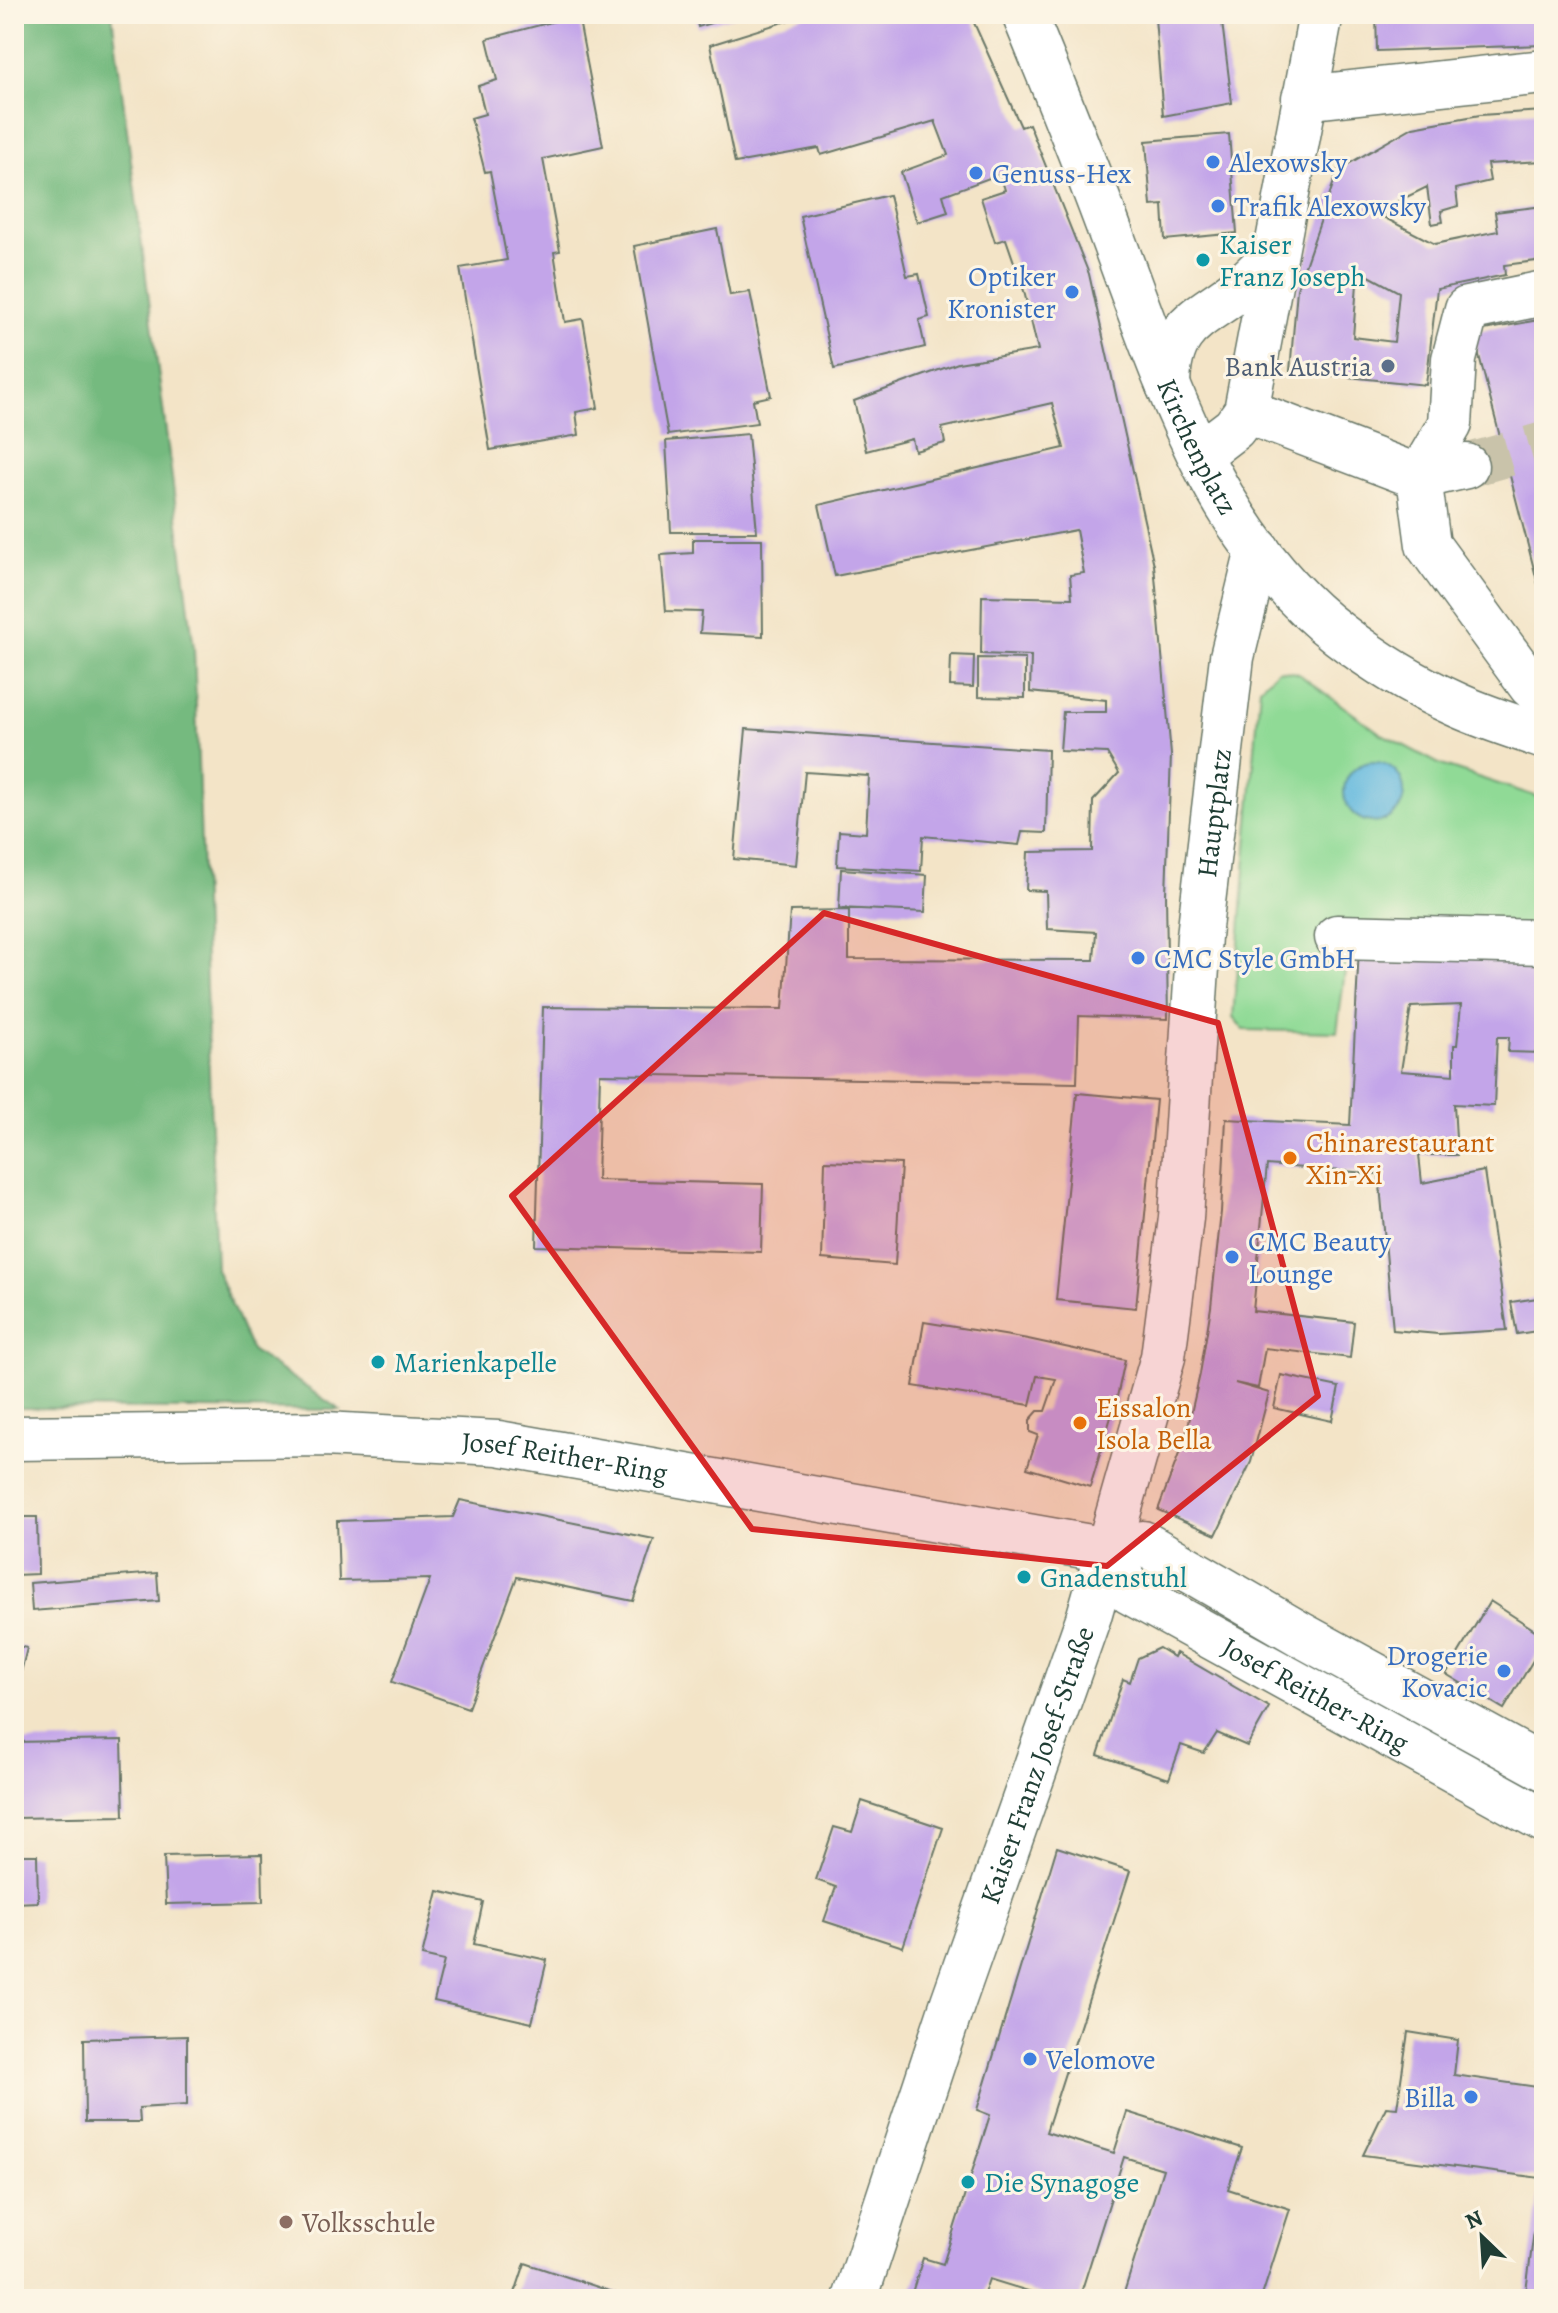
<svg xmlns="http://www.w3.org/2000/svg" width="1558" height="2313" font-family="Alegreya,serif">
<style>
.green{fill:#90da96;stroke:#588c65;stroke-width:2}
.forest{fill:#74ba7f;stroke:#4a7c5a;stroke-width:2}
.water{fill:#61b8de;stroke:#407a89;stroke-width:2}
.building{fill:#c3a5e9;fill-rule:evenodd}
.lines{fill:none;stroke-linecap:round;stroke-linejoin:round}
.minor-tunnel{stroke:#c9c3aa;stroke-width:44;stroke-dasharray:44 22;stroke-linecap:butt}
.minor-casing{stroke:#697767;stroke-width:47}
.major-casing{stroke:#697767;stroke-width:47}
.minor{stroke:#fff;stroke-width:44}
.major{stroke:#fff;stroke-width:44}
.marked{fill:#d62828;fill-opacity:0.2;stroke:#d62828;stroke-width:6;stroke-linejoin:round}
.shop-dot{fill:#3f7fe0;stroke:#fcf5e5;stroke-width:3}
.culture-dot{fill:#0f9aa8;stroke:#fcf5e5;stroke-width:3}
.service-dot{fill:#5c6f8a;stroke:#fcf5e5;stroke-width:3}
.food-dot{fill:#e8710a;stroke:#fcf5e5;stroke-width:3}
.education-dot{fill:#8d6e63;stroke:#fcf5e5;stroke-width:3}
.labels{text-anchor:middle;stroke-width:6;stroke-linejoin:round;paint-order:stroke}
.shop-label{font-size:28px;fill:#366cbe;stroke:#fcf5e5;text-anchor:start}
.culture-label{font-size:28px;fill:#0d838f;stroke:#fcf5e5;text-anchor:start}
.service-label{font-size:28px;fill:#4e5e75;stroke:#fcf5e5;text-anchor:end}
.street-label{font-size:28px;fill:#1f3d34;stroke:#fcf5e5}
.food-label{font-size:28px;fill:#c56008;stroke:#fcf5e5;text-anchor:start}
.education-label{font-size:28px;fill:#785e54;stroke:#fcf5e5;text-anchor:start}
</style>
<rect width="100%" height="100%" fill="#fcf5e5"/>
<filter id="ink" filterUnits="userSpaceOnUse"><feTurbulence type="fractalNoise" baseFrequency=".0125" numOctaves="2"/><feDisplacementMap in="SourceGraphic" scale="16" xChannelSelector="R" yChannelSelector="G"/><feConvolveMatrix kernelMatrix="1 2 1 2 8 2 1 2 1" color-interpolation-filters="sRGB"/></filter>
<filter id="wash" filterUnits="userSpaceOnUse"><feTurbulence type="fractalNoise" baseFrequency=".006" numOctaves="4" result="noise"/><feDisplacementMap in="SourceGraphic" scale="32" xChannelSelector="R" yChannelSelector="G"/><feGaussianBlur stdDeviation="1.8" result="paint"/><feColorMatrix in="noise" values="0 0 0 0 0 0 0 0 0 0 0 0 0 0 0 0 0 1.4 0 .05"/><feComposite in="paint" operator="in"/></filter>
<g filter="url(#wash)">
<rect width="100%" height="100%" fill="#f3e4c7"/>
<path class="green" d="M1278 670 1297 673 1380 733 1441 765 1544 799V931L1350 933 1337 1032 1244 1030 1233 1017 1260 687Z"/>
<path class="forest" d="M14 14H112L194 648 216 1269 251 1350 340 1410 14 1408Z"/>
<path class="water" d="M1344 792a30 30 0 1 1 60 0a30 30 0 1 1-60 0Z"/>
<g id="blocks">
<path class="building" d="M695 14H737V15L698 27Z
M809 14H898L900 19 910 14H970L1021 127 1029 124 1089 274 1154 565 1171 755 1166 894 1168 1019 1079 1016 1077 1083 600 1074 597 1180 763 1184 761 1252 536 1246 543 1007 783 1009 790 911 849 910V959L1094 960 1096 932 1047 929 1046 891 1026 890 1028 852 1092 851 1093 801 1119 773 1107 753 1060 751 1063 712H1106V700L1030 692 1031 656 981 654 982 596 1072 598 1070 575 1084 573 1076 530 835 576 819 505 1064 448 1052 403 942 428 945 443 915 451 912 439 866 451 854 401 958 363 1038 350 1024 291 1006 239 995 242 981 198 1005 190 1000 174 943 195 948 212 917 222 901 172 948 155 935 121 821 155 819 148 735 163 710 45Z
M1056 14H1085L1086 15 1060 23Z
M1194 14H1221L1232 103 1163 116 1155 18Z
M1376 14H1544V45L1377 51Z
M578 15 603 146 543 159 560 251 554 252 565 322 583 319 598 408 576 412 579 435 490 450 460 268 507 260 490 171 485 172 471 118 485 114 478 86 497 80 487 39Z
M1544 111V161L1487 164 1490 181 1456 189 1458 206 1441 211 1443 222 1432 224 1427 187 1386 207 1383 217 1435 244 1498 231 1495 212 1544 206V260L1504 265 1505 275 1437 289 1426 385 1290 371 1297 289 1338 170 1413 127 1480 115ZM1358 270 1399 292 1394 342 1353 337Z
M1229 134 1237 233 1165 240 1163 205 1151 206 1146 141Z
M889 195 907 276 919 274 929 317 919 320 925 347 834 369 800 216Z
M717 229 730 295 750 292 771 396 753 400 757 423 668 435 634 246Z
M1544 319V604H1543L1473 332Z
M748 434 757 532H671L666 441Z
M693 539H762L763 636 700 633 702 612 666 611 661 555 693 553Z
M951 655 974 656 973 687 950 686Z
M978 658 1025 659V698L978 697Z
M746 729 1048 750 1046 833 1022 832 1019 845 923 836 921 871 837 866 839 831 866 833 869 776 805 772 796 865 734 859Z
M841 869 927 875 925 912 839 908Z
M1359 948 1544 957V1053L1508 1052 1509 1037H1497L1494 1106 1454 1104 1457 1155H1419L1422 1183 1484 1171 1507 1330 1438 1334 1393 1330 1379 1174 1267 1165 1253 1311 1354 1322 1350 1358 1265 1348 1258 1388 1235 1383 1269 1393 1251 1462 1216 1535 1158 1510 1186 1435 1200 1374 1211 1307 1221 1212 1226 1119 1350 1125ZM1461 1005 1457 1045H1454V1075L1401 1071 1411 1007Z
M1077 1093 1156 1100 1136 1308 1056 1300Z
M825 1161 901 1164 895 1265 822 1259Z
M1544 1297V1330L1517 1334 1511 1302Z
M924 1322 1028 1339 1125 1360 1117 1397 1090 1487 1027 1468 1038 1435 1030 1432V1420L1038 1411H1045L1056 1379 1037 1376 1030 1405 913 1386Z
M1281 1375 1339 1387 1332 1421 1274 1408Z
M460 1500 654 1539 633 1601 517 1577 468 1708 392 1682 430 1579 339 1581 337 1521 453 1517Z
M14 1517H37L38 1574 14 1575Z
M157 1573 159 1601 32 1611 30 1583Z
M1490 1601 1544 1636V1642L1504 1709 1446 1674Z
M14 1645 27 1648 15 1696H14Z
M1159 1648 1174 1657 1176 1653 1269 1707 1247 1746 1217 1733 1204 1753 1181 1745 1169 1779 1098 1755 1123 1679 1130 1682 1138 1658Z
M122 1740 124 1816 14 1818V1742Z
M862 1801 943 1828 903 1947 824 1921 836 1887 816 1880 834 1827 852 1832Z
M1057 1847 1130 1871 1046 2132 1114 2153 1127 2112 1242 2148 1228 2189 1290 2209 1261 2299H1122L1163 2169 1124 2157 1079 2299H1054L989 2279 982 2299H910L923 2258 943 2264 990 2115 977 2110Z
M262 1854 263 1902 166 1904 164 1856Z
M14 1855H37L38 1902 14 1903Z
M438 1891 483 1902 474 1944 547 1960 532 2023 434 2001 444 1961 422 1956Z
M1408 2032 1458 2040 1454 2075 1544 2088V2299H1525L1541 2178 1363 2155 1386 2107 1397 2108Z
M187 2036V2105L139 2108 140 2122H85L84 2039Z
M525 2263 631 2298V2299H513Z"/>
</g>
</g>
<g filter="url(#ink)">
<use href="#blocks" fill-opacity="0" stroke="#697767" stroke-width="2"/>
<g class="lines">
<path class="minor-tunnel" d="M1466 466 1544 444"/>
<defs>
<g id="minor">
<path d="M1304 98 1544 72"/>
<path d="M1168 385C1169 322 1202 319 1242 286 1254 276 1264 265 1274 255"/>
<path d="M1246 411 1419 477 1428 545 1531 686 1544 697"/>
<path d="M1200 454 1234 428 1246 411 1321 14"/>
<path d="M1419 477 1450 424 1454 359 1467 309 1544 293"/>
<path d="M1419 477 1466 466"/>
<path d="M1337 937 1544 942"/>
<path id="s1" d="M14 1438 324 1434 498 1443 1107 1550 1143 1543 1300 1634 1544 1768"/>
<path id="s2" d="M1107 1550 1130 1592 1544 1820"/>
<path id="s3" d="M855 2299 953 2002 1089 1616 1163 1357 1181 1218 1199 936 1232 657 1258 550"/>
</g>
<g id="major">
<path id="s4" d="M1024 14C1054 87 1084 160 1111 234 1164 376 1213 538 1339 634 1374 661 1413 685 1453 703 1482 717 1514 726 1544 737"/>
</g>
</defs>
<use href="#minor" class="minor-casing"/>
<use href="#major" class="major-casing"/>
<use href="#minor" class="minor"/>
<use href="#major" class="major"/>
</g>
</g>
<path class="marked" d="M824 913 1218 1023 1318 1396 1107 1566 752 1529 512 1196Z"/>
<g class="shop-dot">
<circle cx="1213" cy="162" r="8"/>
<circle cx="976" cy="173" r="8"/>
<circle cx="1218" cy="206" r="8"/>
<circle cx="1072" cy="292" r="8"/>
<circle cx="1138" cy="958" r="8"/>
<circle cx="1232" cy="1257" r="8"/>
<circle cx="1504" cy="1671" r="8"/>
<circle cx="1030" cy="2059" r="8"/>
<circle cx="1471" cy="2097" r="8"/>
</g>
<g class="culture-dot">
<circle cx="1203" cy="260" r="8"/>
<circle cx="378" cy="1362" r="8"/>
<circle cx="1024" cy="1577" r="8"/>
<circle cx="968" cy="2182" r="8"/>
</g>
<circle class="service-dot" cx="1388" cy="366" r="8"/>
<g class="food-dot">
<circle cx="1290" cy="1158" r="8"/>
<circle cx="1080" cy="1423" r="8"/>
</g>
<circle class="education-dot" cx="286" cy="2222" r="8"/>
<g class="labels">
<g class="shop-label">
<text x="1229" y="172">Alexowsky</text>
<text x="992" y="183">Genuss-Hex</text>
<text x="1234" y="216">Trafik Alexowsky</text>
<text x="1056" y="286" text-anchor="end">Optiker<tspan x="1056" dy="32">Kronister</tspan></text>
<text x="1154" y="968">CMC Style GmbH</text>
<text x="1248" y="1251">CMC Beauty<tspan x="1248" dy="32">Lounge</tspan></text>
<text x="1488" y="1665" text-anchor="end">Drogerie<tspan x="1488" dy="32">Kovacic</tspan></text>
<text x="1046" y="2069">Velomove</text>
<text x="1455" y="2107" text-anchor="end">Billa</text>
</g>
<g class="culture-label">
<text x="1219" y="254">Kaiser<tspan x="1219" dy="32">Franz Joseph</tspan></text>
<text x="394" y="1372">Marienkapelle</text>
<text x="1040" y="1587">Gnadenstuhl</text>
<text x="984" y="2192">Die Synagoge</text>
</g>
<g class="service-label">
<text x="1372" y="376">Bank Austria</text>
</g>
<g class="street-label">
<text dy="10" stroke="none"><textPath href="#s4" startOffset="466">Kirchenplatz</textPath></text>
<text dy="10" stroke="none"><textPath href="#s3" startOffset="1538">Hauptplatz</textPath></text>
<text dy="10" stroke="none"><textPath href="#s1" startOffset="552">Josef Reither-Ring</textPath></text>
<text dy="10" stroke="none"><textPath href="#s2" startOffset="260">Josef Reither-Ring</textPath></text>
<text dy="10" stroke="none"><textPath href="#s3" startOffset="564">Kaiser Franz Josef-Straße</textPath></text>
</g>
<g class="food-label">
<text x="1306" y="1152">Chinarestaurant<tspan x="1306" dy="32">Xin-Xi</tspan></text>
<text x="1096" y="1417">Eissalon<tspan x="1096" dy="32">Isola Bella</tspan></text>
</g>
<g class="education-label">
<text x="302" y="2232">Volksschule</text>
</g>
</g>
<rect width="1558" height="2313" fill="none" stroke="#fcf5e5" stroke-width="48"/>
<g transform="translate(1482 2237) rotate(335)" stroke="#fcf5e5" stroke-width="6" paint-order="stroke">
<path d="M0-6L14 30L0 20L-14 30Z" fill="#1f3d34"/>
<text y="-12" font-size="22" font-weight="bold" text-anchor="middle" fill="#1f3d34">N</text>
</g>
</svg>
